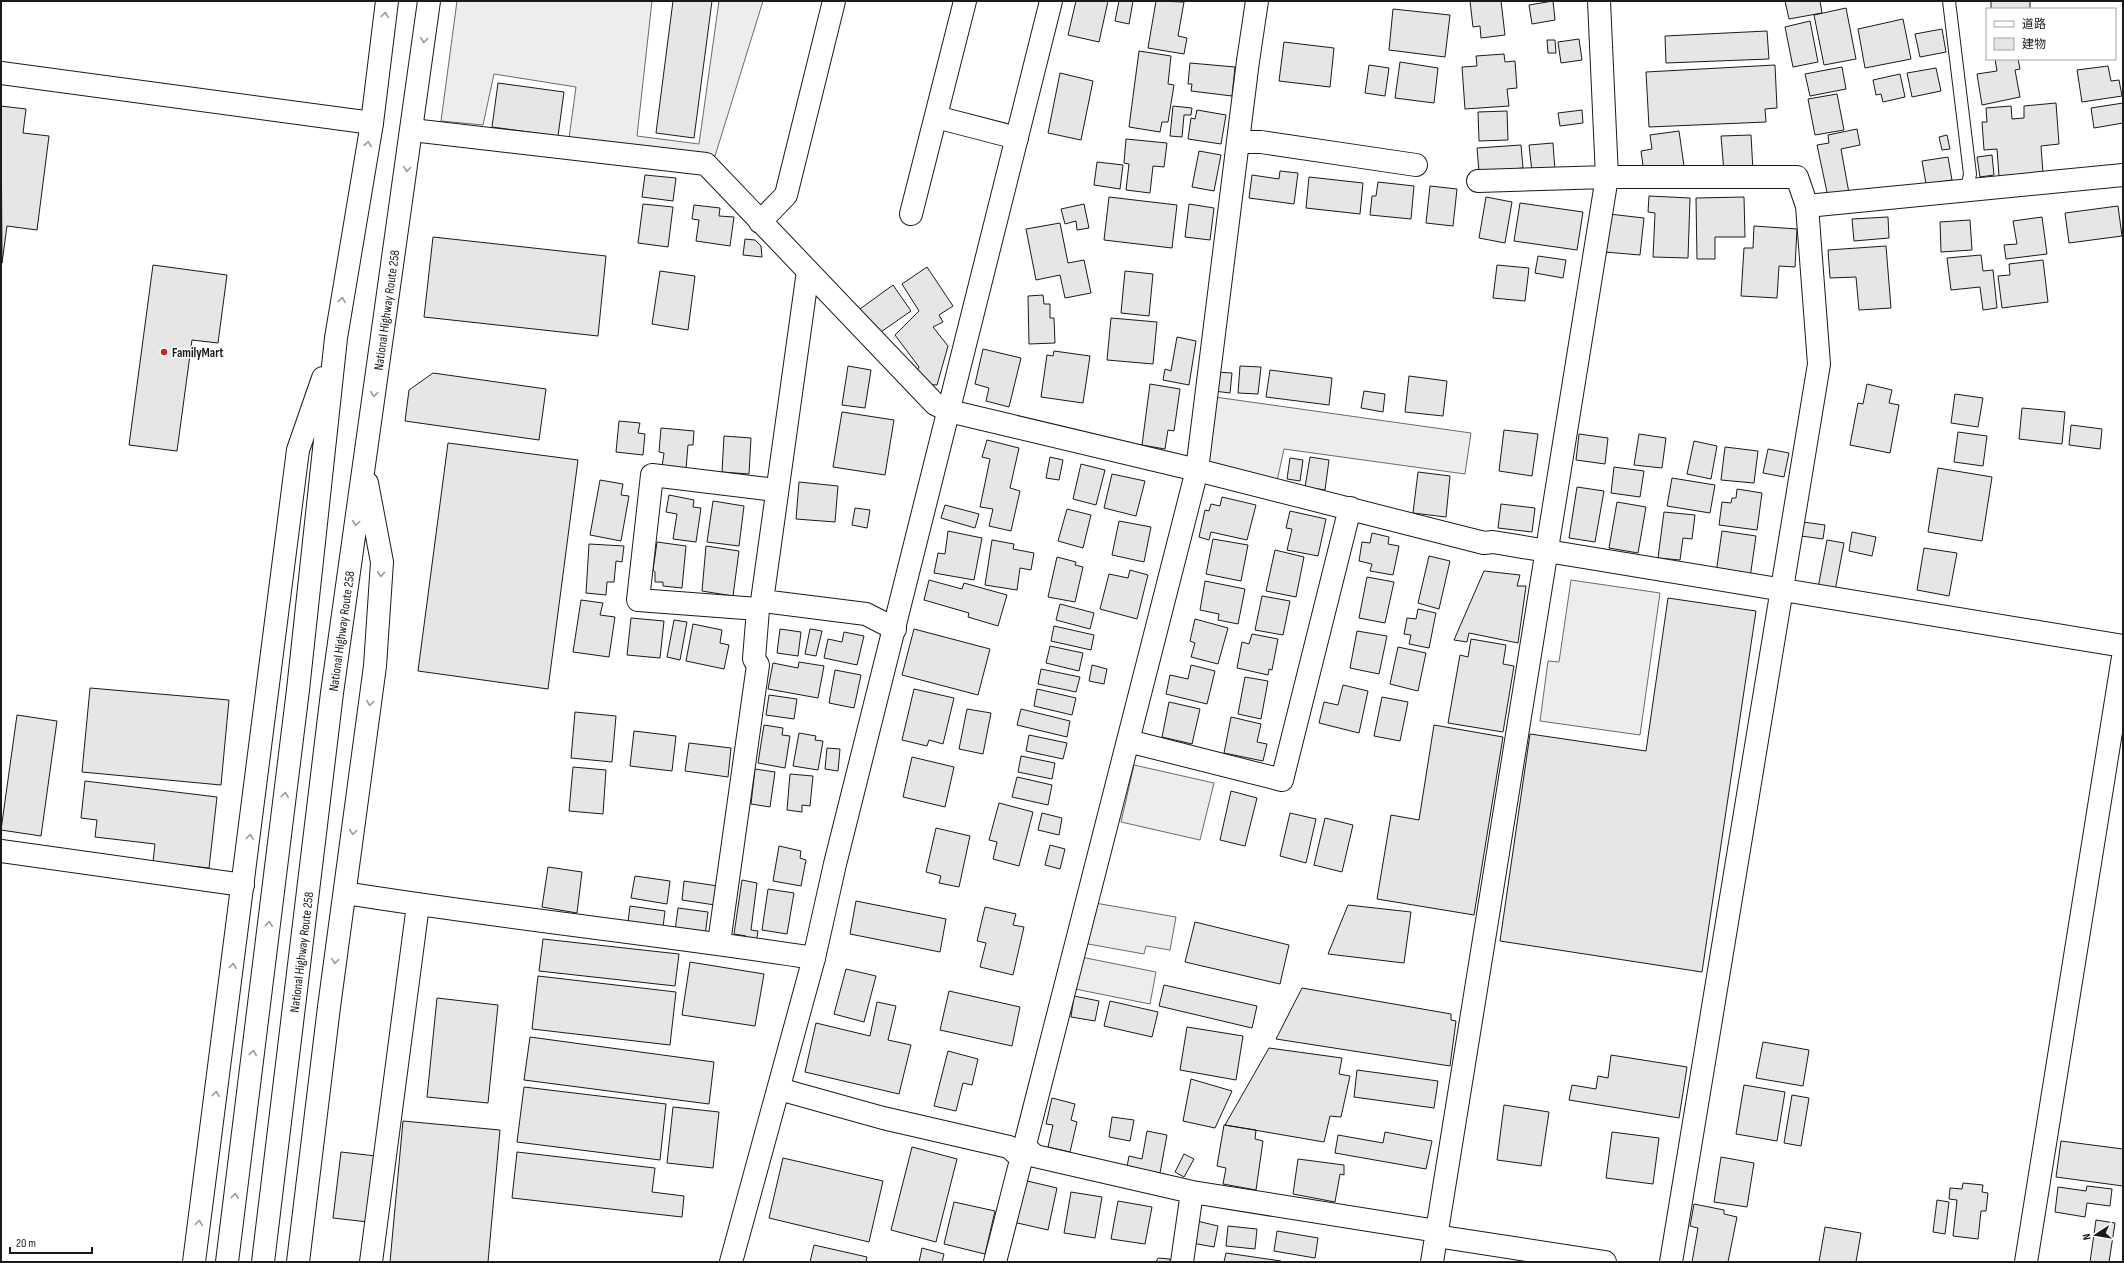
<svg xmlns="http://www.w3.org/2000/svg" width="2124" height="1263" font-family="'Sofia Sans Condensed','Noto Sans JP',sans-serif">
<style>
.parking{fill:#ededed;stroke:#6a6a6a}
.building{fill:#e6e6e6;stroke:#1a1a1a}
.lines{fill:none;stroke-linecap:round;stroke-linejoin:round}
.lane-casing{stroke:#1a1a1a;stroke-width:14}
.street-casing{stroke:#1a1a1a;stroke-width:24}
.secondary-casing{stroke:#1a1a1a;stroke-width:24}
.highway-casing{stroke:#1a1a1a;stroke-width:24}
.lane{stroke:#fff;stroke-width:12}
.street{stroke:#fff;stroke-width:22}
.secondary{stroke:#fff;stroke-width:22}
.highway{stroke:#fff;stroke-width:22}
.oneway{stroke:#989898}
.poi-dot{fill:#c62828;stroke:#fff;stroke-width:1.5}
.labels{text-anchor:middle;stroke-width:3;stroke-linejoin:round;paint-order:stroke}
.street-label{font-size:13px;fill:#1a1a1a;stroke:#fff}
.poi-label{font-size:13px;font-weight:bold;fill:#1a1a1a;stroke:#fff;text-anchor:start}
</style>
<rect width="100%" height="100%" fill="#fff"/>
<path class="parking" d="M457 1H652L637 136 699 144 719 1H763L715 156 569 138 576 87 494 74 483 125 441 121Z
M1215 397 1471 433 1465 474 1284 449 1277 481 1207 464Z
M1571 580 1660 593 1640 735 1540 721 1548 661 1559 662Z
M1134 765 1214 783 1200 840 1121 822Z
M1095 903 1176 917 1170 950 1146 946 1144 954 1088 944Z
M1081 957 1156 972 1150 1004 1075 989Z"/>
<path class="building" d="M673 1H712L694 138 656 133Z
M1076 1H1108L1099 42 1068 35Z
M1119 1H1133L1129 24 1115 21Z
M1156 1 1184 2 1178 36 1187 38 1184 54 1148 48Z
M1470 1H1501L1505 35 1481 38 1480 26 1473 27Z
M1553 1 1555 20 1532 24 1529 5Z
M1785 1H1820L1822 13 1789 19Z
M1991 1H2030V9H1991Z
M1846 8 1856 59 1824 65 1814 15Z
M1393 9 1450 15 1445 57 1389 50Z
M1903 19 1911 59 1865 68 1858 29Z
M1810 21 1818 62 1793 67 1785 27Z
M1942 29 1946 52 1920 57 1915 34Z
M1767 31 1769 59 1666 63 1665 36Z
M1579 39 1582 60 1561 63 1558 42Z
M1547 40H1555L1556 53H1548Z
M1284 42 1334 48 1330 87 1279 81Z
M1139 51 1171 56 1168 84 1174 85 1168 122H1162L1160 132 1129 127Z
M1504 54 1505 62 1515 61 1517 88 1507 89 1509 106 1465 109 1462 67 1477 66 1476 56Z
M1995 59H2018L2020 69 2015 70 2020 97 1982 105 1977 74 1997 71Z
M1400 62 1438 68 1434 103 1395 98Z
M1190 63 1235 67 1232 96 1191 91 1192 84H1188Z
M1369 65 1389 68 1385 96 1365 93Z
M1775 65 1777 108 1765 109 1766 122 1649 127 1646 72Z
M2108 66 2111 81 2119 80 2122 96 2082 102 2077 70Z
M1842 67 1846 89 1810 96 1805 74Z
M1936 68 1941 91 1912 97 1907 73Z
M1060 73 1093 81 1081 140 1048 133Z
M1900 74 1905 97 1883 102 1881 94 1876 95 1873 80Z
M498 83 564 92 558 136 492 127Z
M1837 94 1844 130 1815 135 1808 99Z
M2056 103 2059 144 2041 146 2043 173 1999 176 1997 149 1984 150 1982 122H1987L1986 108 2011 106 2012 119 2024 118V106Z
M2123 103V123L2094 128 2091 108Z
M1 106 26 109 23 133 49 136 37 230 7 226 2 263Z
M1173 106 1192 108 1191 115H1184L1182 137 1170 136Z
M1197 110 1226 115 1221 144 1188 139 1191 118 1195 119Z
M1582 110 1583 123 1560 126 1558 113Z
M1507 111 1508 140 1479 141 1478 112Z
M1857 129 1860 145 1841 149 1849 193 1828 197 1817 145 1829 143 1828 135Z
M1679 131 1684 166 1644 173 1641 151 1652 149 1650 135Z
M1751 135 1753 171 1724 172 1721 136Z
M1947 135 1950 149 1942 150 1939 137Z
M1126 139 1167 143 1164 167 1153 166 1150 193 1126 190 1129 164 1124 163Z
M1553 143 1555 171 1532 172 1529 145Z
M1521 145 1523 168 1479 172 1477 148Z
M1199 151 1221 155 1214 191 1192 187Z
M1992 155 1994 175 1980 177 1977 157Z
M1948 157 1952 180 1926 184 1922 161Z
M1097 162 1123 165 1120 189 1094 185Z
M1280 171 1298 173 1294 204 1249 198 1252 175 1279 179Z
M645 175 676 178 673 201 642 197Z
M1309 177 1363 183 1360 214 1306 208Z
M1378 182 1414 186 1411 219 1370 215 1372 196H1376Z
M1430 186 1457 189 1453 226 1426 223Z
M1649 196 1690 198 1688 258 1653 257 1655 213 1648 212Z
M1109 197 1177 205 1172 248 1104 240Z
M1486 197 1512 202 1505 243 1479 238Z
M1744 197 1745 237H1715V259H1697L1696 198Z
M1520 203 1583 212 1577 250 1514 241Z
M643 204 673 207 668 247 638 243Z
M1084 204 1089 228 1077 230 1076 221 1065 224 1061 209Z
M1189 204 1214 208 1210 240 1185 237Z
M694 205 720 208 719 216 734 217 730 246 696 241 699 220 692 219Z
M2118 206 2122 236 2069 243 2065 213Z
M1609 214 1644 218 1640 255 1605 252Z
M1888 217 1889 238 1854 241 1852 219Z
M2042 217 2047 254 2006 259 2004 245 2017 244 2013 221Z
M1970 220 1972 250 1941 252 1940 222Z
M1060 223 1068 263 1084 260 1091 293 1065 298 1060 275 1036 280 1026 229Z
M1754 226 1797 229 1795 267 1779 266 1777 298 1741 296 1744 248H1753Z
M433 237 606 256 598 336 424 317Z
M745 239 755 240 761 246 762 257 743 255Z
M1886 246 1891 308 1859 310 1856 277 1830 278 1828 250Z
M1981 255 1983 271 1993 270 1997 308 1983 310 1980 287 1951 290 1947 258Z
M1538 256 1566 260 1563 278 1535 273Z
M2043 260 2048 302 2002 308 1998 276 2010 275 2009 264Z
M153 265 227 275 218 343 192 340 177 451 129 445Z
M1497 265 1529 268 1525 301 1493 298Z
M927 267 953 306 939 315 943 322 933 327 948 346 937 385 919 384 912 380 919 367 895 335 919 311 902 284Z
M660 271 695 276 688 330 652 324Z
M1125 271 1153 274 1149 316 1121 313Z
M893 285 911 311 878 334 860 309Z
M1043 295 1044 304H1050V318H1054L1055 343 1029 344 1028 296Z
M1111 318 1157 322 1153 364 1107 360Z
M1177 337 1196 341 1189 385 1163 380 1165 369 1171 371Z
M983 349 1021 358 1009 407 986 401 989 388 975 384Z
M1054 351 1090 356 1083 403 1041 397 1047 355 1053 356Z
M848 366 871 370 865 408 842 405Z
M1240 366 1261 367 1258 394 1238 393Z
M1270 370 1332 378 1329 405 1266 397Z
M1216 372 1232 373 1230 393 1214 391Z
M433 373 546 389 539 440 405 421 409 390Z
M1409 376 1447 381 1443 416 1405 412Z
M1150 384 1180 389 1174 431 1168 430 1165 449 1142 445Z
M1867 384 1892 390 1889 403 1899 405 1890 453 1850 445 1858 403 1863 404Z
M1364 391 1385 394 1383 412 1361 408Z
M1955 394 1983 398 1978 427 1951 423Z
M2022 408 2065 412 2062 444 2019 439Z
M842 412 894 420 885 475 833 467Z
M619 421 640 423 638 433 645 434 643 455 616 452Z
M2071 425 2102 429 2100 449 2069 445Z
M661 428 694 431 693 445H688L686 469 662 467 664 453 659 452Z
M1504 430 1538 434 1532 476 1499 471Z
M1958 432 1987 436 1983 466 1954 462Z
M1579 434 1608 438 1605 464 1576 460Z
M1639 434 1666 438 1662 468 1634 465Z
M724 436 751 438 749 474 722 472Z
M987 440 1019 448 1010 488 1020 491 1011 531 989 526 993 509 980 507 990 459 982 457Z
M1694 441 1717 446 1711 479 1687 474Z
M448 443 578 460 548 689 418 671Z
M1725 447 1758 451 1754 483 1721 480Z
M1768 449 1789 453 1784 477 1763 473Z
M1050 457 1063 460 1059 480 1046 478Z
M1310 457 1329 460 1325 490 1305 487Z
M1290 458 1303 460 1300 481 1287 479Z
M1081 464 1105 470 1096 505 1073 499Z
M1614 467 1644 471 1640 497 1611 493Z
M1938 468 1992 477 1982 541 1928 532Z
M1418 472 1450 476 1446 517 1413 513Z
M1112 474 1145 481 1136 516 1104 508Z
M1672 478 1715 485 1710 513 1667 506Z
M600 480 623 484 621 495 629 496 621 541 590 535Z
M799 482 838 486 835 522 796 519Z
M1577 487 1604 491 1595 542 1569 538Z
M1737 489 1762 493 1757 530 1719 525 1722 502 1731 503 1732 498H1736Z
M669 495 694 500 693 507 701 508 696 542 673 539 677 514 666 512Z
M1222 497 1256 505 1247 540 1211 532 1209 540 1199 537 1205 510 1209 511 1211 504 1220 506Z
M713 501 744 506 739 546 707 542Z
M1617 502 1646 507 1638 553 1609 548Z
M1501 504 1535 508 1532 532 1498 528Z
M945 505 979 514 975 528 941 518Z
M855 508 870 510 867 528 852 525Z
M1067 509 1091 515 1083 548 1058 541Z
M1290 511 1326 519 1318 556 1287 550 1292 529 1286 528Z
M1664 512 1695 515 1692 539 1683 538 1680 560 1658 558Z
M1119 521 1151 527 1144 562 1112 555Z
M1803 522 1825 525 1823 539 1801 536Z
M948 531 982 538 974 580 934 573 938 553 945 554Z
M1722 531 1756 536 1750 578 1716 573Z
M1852 532 1876 537 1872 556 1849 551Z
M1372 533 1389 537 1388 544 1399 546 1393 575 1370 571 1372 564 1359 561 1362 542 1370 543Z
M1213 539 1248 545 1241 581 1206 574Z
M992 540 1014 544 1013 549 1034 553 1031 570 1020 568 1017 590 985 585Z
M1827 540 1844 543 1835 591 1818 588Z
M657 542 686 546 682 588 663 586V582H655V572L653 570Z
M589 544 624 546 622 562 616 561 614 582H607L606 595 586 593Z
M706 546 739 551 733 596 702 591Z
M1924 548 1957 553 1949 596 1917 590Z
M1275 550 1304 557 1296 597 1266 591Z
M1429 556 1450 561 1439 609 1418 603Z
M1057 557 1076 562 1075 565 1083 567 1075 602 1048 597Z
M1130 570 1148 575 1137 619 1100 609 1109 574 1128 578Z
M1484 571 1520 575 1517 586H1526L1518 643 1469 633 1467 642 1454 640Z
M1367 577 1394 582 1385 623 1359 618Z
M929 580 962 589 964 583 1007 595 998 626 968 617 969 613 924 600Z
M1205 581 1245 589 1238 624 1218 620 1219 614 1200 610Z
M1262 596 1290 601 1283 635 1255 630Z
M1668 598 1756 611 1702 972 1500 941 1530 734 1646 751Z
M581 600 603 603 600 615 615 617 609 657 573 652Z
M1060 604 1094 613 1090 629 1056 620Z
M1418 609 1436 613 1429 648 1409 644 1411 635 1404 634 1407 618 1416 619Z
M631 618 664 621 660 658 627 655Z
M1195 619 1228 628 1218 664 1191 657 1195 643 1190 641Z
M674 620 687 622 680 660 667 657Z
M693 624 722 630 720 643 729 645 724 669 686 661Z
M1054 626 1094 635 1091 650 1051 641Z
M780 629 801 632 798 656 777 653Z
M810 629 822 631 816 656 805 654Z
M914 629 990 649 978 695 902 675Z
M1357 631 1387 636 1379 674 1350 668Z
M844 632 864 636 857 665 824 658 828 639 842 642Z
M1252 634 1278 639 1272 670 1269 669 1268 675 1237 668 1242 642 1249 644Z
M1471 639 1506 645 1503 664 1514 666 1503 732 1448 723 1460 655 1468 657Z
M1050 646 1083 653 1079 671 1046 663Z
M1398 647 1426 653 1418 691 1390 684Z
M799 662 824 666 818 698 768 689 773 663 798 668Z
M1092 665 1107 669 1104 684 1089 681Z
M1191 665 1215 671 1207 704 1166 694 1170 675 1188 679Z
M1041 669 1080 677 1076 692 1038 684Z
M835 670 861 675 854 708 829 703Z
M1245 677 1268 681 1261 719 1238 714Z
M1343 685 1368 691 1359 733 1319 723 1324 702 1338 705Z
M90 688 229 700 221 785 82 772Z
M914 689 954 698 943 744 929 740 927 746 902 740Z
M1037 689 1076 698 1072 715 1034 706Z
M769 695 797 699 794 719 766 715Z
M1382 697 1408 702 1400 741 1374 736Z
M1169 702 1200 709 1192 744 1162 737Z
M967 709 991 713 983 754 959 749Z
M1021 709 1070 721 1067 737 1017 725Z
M575 712 616 716 612 762 571 758Z
M17 715 57 721 41 836 1 830Z
M1231 717 1261 724 1257 742 1267 744 1263 761 1224 753Z
M764 725 783 728 782 735 790 736 785 768 758 763Z
M1434 725 1503 737 1474 915 1377 899 1391 815 1419 820Z
M634 731 676 736 672 771 630 766Z
M799 733 816 736 815 740 823 741 818 770 793 766Z
M1029 735 1067 743 1063 759 1026 751Z
M689 743 731 748 728 777 685 771Z
M827 748 840 749 838 771 825 769Z
M1021 756 1055 763 1052 779 1018 772Z
M912 757 954 767 945 807 903 797Z
M573 767 606 770 603 814 569 811Z
M755 769 775 772 770 807 751 804Z
M790 774 813 776 810 806 802 805V812L787 810Z
M1017 777 1052 785 1048 805 1012 797Z
M85 781 217 797 209 868 153 862 155 844 95 837 97 820 81 818Z
M1231 791 1257 798 1245 846 1220 840Z
M999 803 1033 812 1019 866 993 859 997 842 989 840Z
M1042 813 1062 818 1059 835 1038 830Z
M1290 813 1316 819 1306 863 1280 856Z
M1325 818 1353 825 1342 872 1314 865Z
M936 828 970 836 959 887 939 883 941 876 926 872Z
M1050 845 1065 849 1060 869 1045 865Z
M779 846 801 851 800 858 806 860 801 886 773 881Z
M548 867 582 872 577 913 542 907Z
M635 876 670 881 667 904 631 898Z
M742 880 757 883 751 930 758 931 756 944 745 943 746 936 734 934Z
M684 881 718 886 715 905 682 900Z
M768 889 794 893 787 934 762 930Z
M856 901 946 919 940 952 850 934Z
M1348 905 1411 912 1404 963 1328 954Z
M630 906 665 911 662 935 627 930Z
M985 907 1016 914 1013 925 1024 927 1013 975 980 967 986 943 977 941Z
M678 908 708 912 705 936 675 931Z
M1195 922 1289 945 1280 984 1185 962Z
M543 939 679 954 675 986 539 971Z
M690 962 764 974 755 1026 682 1015Z
M846 969 876 976 864 1022 834 1014Z
M538 976 676 992 670 1045 532 1029Z
M1164 985 1257 1006 1252 1028 1159 1006Z
M1302 988 1451 1014V1020L1456 1021 1450 1066 1276 1039Z
M949 991 1020 1007 1012 1046 940 1030Z
M1074 996 1099 1001 1095 1021 1071 1017Z
M437 998 498 1005 488 1103 427 1097Z
M1110 1001 1158 1012 1152 1037 1104 1026Z
M877 1002 896 1006 888 1040 911 1045 899 1094 805 1072 816 1023 870 1036Z
M1187 1027 1243 1036 1236 1080 1180 1070Z
M530 1037 714 1062 709 1104 524 1080Z
M1763 1042 1809 1050 1803 1086 1756 1078Z
M1269 1048 1342 1058 1339 1074 1350 1076 1341 1117 1330 1116 1324 1142 1225 1125Z
M948 1051 978 1059 972 1085 963 1083 956 1111 934 1106Z
M1611 1055 1687 1067 1679 1118 1569 1100 1572 1085 1596 1089 1598 1076 1608 1078Z
M1357 1070 1438 1081 1434 1108 1354 1097Z
M1191 1079 1232 1091 1215 1128 1183 1121Z
M1744 1085 1785 1092 1777 1141 1736 1134Z
M524 1087 666 1104 660 1160 517 1142Z
M1792 1095 1809 1098 1801 1146 1784 1143Z
M1052 1098 1075 1104 1071 1120 1077 1122 1070 1152 1048 1147 1053 1125 1046 1124Z
M1504 1105 1549 1112 1541 1166 1497 1160Z
M673 1107 719 1112 713 1168 667 1163Z
M1112 1117 1134 1120 1130 1141 1109 1137Z
M403 1121 500 1130 488 1262H390Z
M1224 1125 1256 1130 1255 1139 1263 1141 1256 1190 1223 1184 1226 1168 1217 1166Z
M1147 1131 1167 1135 1160 1173 1127 1167 1129 1156 1142 1159Z
M1385 1132 1432 1141 1426 1169 1335 1153 1338 1135 1383 1143Z
M1612 1132 1659 1138 1653 1184 1606 1178Z
M2061 1141 2123 1149V1186L2056 1177Z
M912 1147 957 1159 936 1242 891 1230Z
M341 1152 376 1156 368 1222 333 1218Z
M517 1152 655 1168 652 1192 684 1196 682 1217 512 1198Z
M1184 1154 1194 1159 1184 1177 1175 1172Z
M1721 1157 1754 1163 1747 1207 1714 1202Z
M783 1158 883 1181 869 1242 769 1218Z
M1298 1159 1344 1165V1175L1340 1174 1335 1202 1293 1194Z
M1023 1180 1057 1188 1048 1230 1013 1222Z
M1963 1183 1983 1185 1982 1192 1988 1193 1986 1211H1981L1978 1239 1953 1236 1957 1200 1949 1199 1950 1188 1962 1189Z
M2087 1186 2112 1189 2110 1206 2087 1203 2085 1217 2055 1212 2058 1187 2086 1191Z
M1071 1192 1102 1197 1095 1238 1064 1233Z
M1937 1200 1949 1202 1945 1234 1933 1232Z
M1118 1201 1152 1207 1145 1244 1111 1239Z
M954 1202 995 1211 985 1254 944 1244Z
M1694 1204 1724 1210V1214L1737 1217 1728 1262H1692L1698 1228 1690 1226Z
M2096 1220 2115 1223 2109 1262H2090Z
M1197 1221 1218 1226 1214 1247 1192 1243Z
M1228 1226 1257 1229 1255 1249 1226 1246Z
M1825 1227 1861 1233 1856 1262H1819Z
M1277 1231 1318 1238 1315 1258 1274 1251Z
M814 1245 867 1257 866 1262H810Z
M922 1248 944 1254 942 1262H919Z
M1226 1253 1281 1261V1262H1224Z
M1158 1258 1170 1259V1262H1156Z"/>
<g class="lines">
<defs>
<path id="lane" d="M1949 1 1970 174 1967 189"/>
<path id="street" d="M1 73 372 123
M936 117 1017 138
M412 130 706 164 935 404 949 411 1197 470 1484 543 1493 542 1547 551 2123 646
M1238 142H1261L1416 165
M1478 181 1607 177H1797L1807 206 1819 364 1671 1262
M1807 206 2123 175
M911 214 965 1
M760 222 786 195 834 1
M762 601 866 614 895 629
M758 609 638 600 652 475 776 490
M1128 741 1282 780 1350 508
M1 851 243 885
M345 893C501 918 658 934 814 958
M719 943 758 665 754 659 758 609 762 601 808 271
M779 1089 883 1118 1009 1147 1022 1159
M1025 1147 1035 1156 1192 1192 1437 1231
M1436 1236 1605 1262
M371 1262 418 905
M995 1262 1197 470 1248 61 1257 1
M1182 1262 1192 1192
M1432 1262 1607 177 1599 1
M2026 1262 2123 657"/>
<path id="secondary" d="M731 1262 814 958 835 864 1051 1"/>
<path id="highway" d="M194 1262 298 450 323 378
M227 1262 298 690 336 338 372 123 387 1
M263 1262 332 693 429 1
M298 1262 329 1007 375 666 382 562 367 483"/>
</defs>
<use href="#lane" class="lane-casing"/>
<use href="#street" class="street-casing"/>
<use href="#secondary" class="secondary-casing"/>
<use href="#highway" class="highway-casing"/>
<use href="#lane" class="lane"/>
<use href="#street" class="street"/>
<use href="#secondary" class="secondary"/>
<use href="#highway" class="highway"/>
</g>
<defs><path id="oneway-chevron" d="M-2-3.5L2.5 0L-2 3.5" fill="none" stroke-width="1.6" stroke-linecap="round" stroke-linejoin="round"/></defs>
<g class="oneway">
<use href="#oneway-chevron" transform="translate(385 15) rotate(-83)"/>
<use href="#oneway-chevron" transform="translate(424 40) rotate(97)"/>
<use href="#oneway-chevron" transform="translate(368 144) rotate(-81)"/>
<use href="#oneway-chevron" transform="translate(407 169) rotate(98)"/>
<use href="#oneway-chevron" transform="translate(342 300) rotate(-81)"/>
<use href="#oneway-chevron" transform="translate(374 394) rotate(98)"/>
<use href="#oneway-chevron" transform="translate(356 523) rotate(98)"/>
<use href="#oneway-chevron" transform="translate(381 574) rotate(94)"/>
<use href="#oneway-chevron" transform="translate(370 703) rotate(98)"/>
<use href="#oneway-chevron" transform="translate(285 795) rotate(-83)"/>
<use href="#oneway-chevron" transform="translate(353 832) rotate(98)"/>
<use href="#oneway-chevron" transform="translate(250 837) rotate(-83)"/>
<use href="#oneway-chevron" transform="translate(269 924) rotate(-83)"/>
<use href="#oneway-chevron" transform="translate(335 961) rotate(98)"/>
<use href="#oneway-chevron" transform="translate(233 966) rotate(-83)"/>
<use href="#oneway-chevron" transform="translate(253 1053) rotate(-83)"/>
<use href="#oneway-chevron" transform="translate(216 1094) rotate(-83)"/>
<use href="#oneway-chevron" transform="translate(235 1196) rotate(-83)"/>
<use href="#oneway-chevron" transform="translate(199 1223) rotate(-83)"/>
</g>
<circle class="poi-dot" cx="164" cy="352" r="4"/>
<g class="labels">
<g class="street-label">
<text transform="translate(386 310) rotate(-82)" y="5">National Highway Route 258</text>
<text transform="translate(341 631) rotate(-82)" y="5">National Highway Route 258</text>
<text transform="translate(301 952) rotate(-83)" y="5">National Highway Route 258</text>
</g>
<g class="poi-label">
<text x="172" y="357">FamilyMart</text>
</g>
</g>
<rect width="2124" height="1263" fill="none" stroke="#1a1a1a" stroke-width="4"/>
<rect x="1986" y="8" width="130" height="52" fill="#ffffff" stroke="#a3a3a3"/>
<rect x="1994" y="21" width="20" height="6" fill="#ffffff" stroke="#a3a3a3"/>
<text x="2022" y="28" font-size="12" fill="#1a1a1a">道路</text>
<rect x="1994" y="38" width="20" height="12" fill="#e6e6e6" stroke="#a3a3a3"/>
<text x="2022" y="48" font-size="12" fill="#1a1a1a">建物</text>
<g transform="translate(2096 1235) rotate(258)" stroke="#ffffff" stroke-width="3" paint-order="stroke">
<path d="M0-3L7 15L0 10L-7 15Z" fill="#1a1a1a"/>
<text y="-6" font-size="11" font-weight="bold" text-anchor="middle" fill="#1a1a1a">N</text>
</g>
<path d="M10 1247v6h82v-6" fill="none" stroke="#1a1a1a" stroke-width="2"/>
<text x="16" y="1247" font-size="12" fill="#1a1a1a" stroke="#ffffff" stroke-width="3" paint-order="stroke">20 m</text>
</svg>
